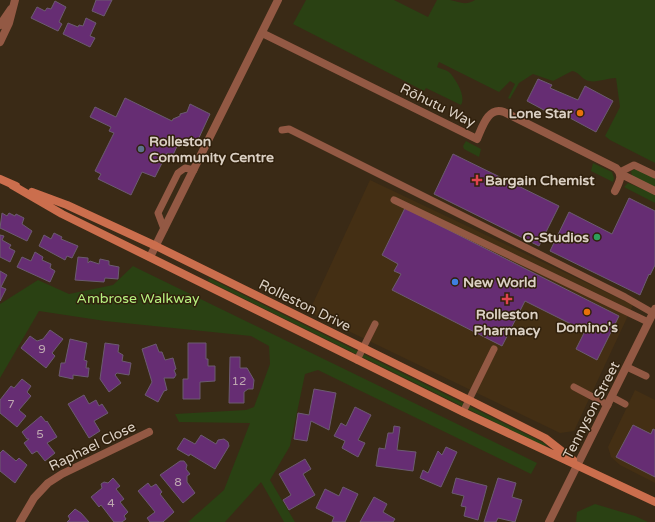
<svg xmlns="http://www.w3.org/2000/svg" width="655" height="522" font-family="'Varela Round',sans-serif">
<style>
.built{fill:#442f14}
.green{fill:#2a4113}
.building{fill:#662d73;stroke:#6c5b71}
.lines{fill:none;stroke-linecap:round;stroke-linejoin:round}
.service{stroke:#935944;stroke-width:7}
.minor{stroke:#935944;stroke-width:8}
.tertiary{stroke:#935944;stroke-width:8}
.secondary{stroke:#cb6e4d;stroke-width:8}
.food-dot{fill:#e8710a;stroke:#30200c;stroke-width:1.5}
.service-dot{fill:#5c6f8a;stroke:#30200c;stroke-width:1.5}
.health-dot{fill:#e0444e;stroke:#30200c;stroke-width:1.5}
.leisure-dot{fill:#2e9e5b;stroke:#30200c;stroke-width:1.5}
.shop-dot{fill:#3f7fe0;stroke:#30200c;stroke-width:1.5}
.labels{text-anchor:middle;stroke-width:3;stroke-linejoin:round;paint-order:stroke}
.number-label{font-size:12px;fill:#bea7b0}
.street-label{font-size:14px;fill:#dbd0c4;stroke:#30200c}
.poi-label{font-size:14px;font-weight:bold;fill:#dbd0c4;stroke:#30200c;text-anchor:start}
.park-label{font-size:14px;fill:#b6f17f;stroke:#30200c}
</style>
<rect width="100%" height="100%" fill="#3a2a16"/>
<path class="built" d="M370 180 633 305 574 431 560 433 309 312Z
M635 390 655 400V483L620 465 611 457 608 447Z"/>
<path class="green" d="M306 0H394L428 17 437 0C441 0 446 0 450 0 460 2 465 6 475 0H655V163L610 140 605 136 620 107 616 78C607 78 594 84 586 80 580 77 579 72 572 71L553 81 533 74 519 83 510 99 508 98 515 84 510 81 499 92 439 62 437 67C441 69 448 70 451 74 457 82 466 96 461 105L426 88 424 91 293 24Z
M466 141 481 149 479 157 464 149 463 146Z
M593 163 612 172 614 178 613 182 591 171Z
M635 169 655 178V188L632 176 631 171Z
M628 183 655 194V203L624 187Z
M133 266 145 272 537 463 531 474 318 370 305 374 290 446 270 480 295 522H284L261 482 225 522H188L224 490 250 423 179 422 175 414 246 410 254 407 270 364 269 346 251 336 105 321 39 311 0 378V304L38 280 69 294 113 285Z
M209 278 546 444 545 447 208 281Z
M595 504 635 516 648 522H576L577 512Z"/>
<path class="building" d="M96 0H112L104 16 92 11Z
M55 1 66 7 59 22 62 24 58 31 31 18 37 7 45 11 47 8 51 9Z
M86 18 96 23 90 36 95 38 90 47 63 34 68 23 78 27 79 25 83 26Z
M538 79 552 85 550 88 578 100 585 86 613 101 596 132 557 111 555 116 527 101Z
M125 98 172 121 173 119 180 116V114L187 112 190 104 210 114 197 142 188 138 184 145 179 142 173 155 167 153 155 177 142 172 131 195 98 179 101 174 95 171 114 133 109 131 111 127 90 117 95 107 116 117Z
M453 154 559 206 539 246 434 194Z
M629 198 655 211V265L650 275 649 274 640 295 550 251 569 212 612 234Z
M405 208 619 316 597 360 576 349 585 331 525 301 502 346 392 290 401 274 394 271 398 264 382 255Z
M2 213 7 216 9 213 15 216 16 214 24 218 22 224 32 231 27 241 0 228Z
M54 233 62 237 61 239 78 246 72 258 67 256 65 260 39 246 44 235 51 239Z
M0 235 4 236 2 240 11 245 9 248 15 251 10 262 0 257Z
M35 252 43 257 42 260 51 264 50 268 55 271 50 282 17 267 22 257 31 261Z
M78 257 88 258V263L90 261 99 264 100 259 109 261V265L119 267 118 279 105 278 104 282 75 280Z
M0 271 7 275 1 287 6 289 0 301Z
M50 330 63 339 52 353 55 356 46 368 21 348 30 336 37 341 43 339Z
M70 339 87 343 84 360 87 361 86 368H89L88 377 73 375V379L59 376 61 363H65Z
M105 343 119 345 118 352 123 355 122 361 131 363 129 375 117 373 115 375 121 383 109 392 100 379Z
M188 343H206V359H208V366H215V381L200 382V399H183V379H188Z
M156 344 159 352H162L165 360 173 358 176 369 174 370 176 375 174 378H164L167 390 164 391 158 402 145 395 152 382 142 349Z
M230 357H240V368H247L254 380 253 389H248L244 392V403H229Z
M22 379 31 386 27 392 31 396 19 410 26 416 17 427 0 413V400L11 386 14 388Z
M314 389 336 393 329 430 311 421 307 441 294 439 298 413 309 415Z
M84 395 89 404 96 400 99 406 102 404 108 413 94 421 100 431 89 438 68 404Z
M355 407 371 415 358 440 365 443 358 457 342 448 345 441 334 436 341 423 346 426Z
M41 416 46 422 47 421 57 437 47 443 55 453 45 461 37 451 32 454 24 443 29 439H27L22 432Z
M633 425 651 434 653 429 655 430V477L616 457Z
M394 426 400 427 397 450 416 452 413 471 376 466 379 448 385 449 388 433H393Z
M201 435 216 444 218 440 224 439 228 442 229 446 215 469 190 454 189 456 177 449 184 438 195 444Z
M446 447 457 452 441 487 420 478 423 470 428 473 438 451 442 455Z
M3 450 16 461 19 458 27 465 15 483 0 471V453Z
M305 459 311 469 303 474 315 495 289 510 283 500 291 495 279 474Z
M180 461H184L187 465 186 469 190 474 187 476V482L195 493 183 503 160 475Z
M113 478 120 486 116 489 124 499 120 502 128 512 124 516 126 519 122 522H114L101 505 99 507 91 497 102 488 101 484 104 482 108 483Z
M456 478 487 486 478 520 464 516 466 507 461 506 464 496 452 493Z
M498 478 516 483 512 497 522 500 515 522 498 518 496 522H484Z
M148 483 151 487 156 484 162 492 160 494 174 512 163 522H150L147 518 155 512 138 491Z
M343 487 358 494 345 522H332L334 517 316 508 325 489 339 496Z
M374 497 387 504 383 512 395 519 393 522H360Z
M75 509 81 513 89 522H67L70 519 68 516Z"/>
<g class="lines">
<path class="service" d="M282 130 289 129 625 297 653 313
M620 172 634 165 655 175
M394 200 648 322
M164 229 158 213 178 173 185 168 194 170
M357 360 375 324
M627 367 646 376
M574 387 608 405
M612 397 625 404
M463 412 494 349"/>
<path class="minor" d="M0 25 11 9
M262 33 477 139C482 128 488 106 504 112L616 168C624 176 619 182 615 191
M0 42 9 23 15 0
M621 174 655 191
M150 257 278 0
M20 522 34 498 48 483 62 474 149 432"/>
<path class="tertiary" d="M549 522 655 309"/>
<path class="secondary" d="M0 179 16 186
M12 185 62 214 463 412 655 502
M32 192 67 205 156 246 469 400 545 438 573 460"/>
</g>
<g class="food-dot">
<circle cx="580" cy="113" r="4"/>
<circle cx="587" cy="312" r="4"/>
</g>
<circle class="service-dot" cx="141" cy="149" r="4"/>
<g class="health-dot">
<path d="M475 174h4v4h4v4h-4v4h-4v-4h-4v-4h4z"/>
<path d="M505 293h4v4h4v4h-4v4h-4v-4h-4v-4h4z"/>
</g>
<circle class="leisure-dot" cx="597" cy="237" r="4"/>
<circle class="shop-dot" cx="455" cy="282" r="4"/>
<g class="labels">
<g class="number-label">
<text x="42" y="353">9</text>
<text x="239" y="385">12</text>
<text x="11" y="408">7</text>
<text x="40" y="438">5</text>
<text x="178" y="486">8</text>
<text x="111" y="507">4</text>
</g>
<g class="street-label">
<text transform="translate(438 105) rotate(26)" y="5">Rōhutu Way</text>
<text transform="translate(305 305) rotate(26)" y="5">Rolleston Drive</text>
<text transform="translate(591 410) rotate(-63)" y="5">Tennyson Street</text>
<text transform="translate(92 446) rotate(-26)" y="5">Raphael Close</text>
</g>
<g class="poi-label">
<text x="572" y="118" text-anchor="end">Lone Star</text>
<text x="149" y="146">Rolleston<tspan x="149" dy="16">Community Centre</tspan></text>
<text x="485" y="185">Bargain Chemist</text>
<text x="589" y="242" text-anchor="end">O-Studios</text>
<text x="463" y="287">New World</text>
<text x="507" y="319" text-anchor="middle">Rolleston<tspan x="507" dy="16">Pharmacy</tspan></text>
<text x="587" y="332" text-anchor="middle">Domino's</text>
</g>
<g class="park-label">
<text x="138" y="303">Ambrose Walkway</text>
</g>
</g>
</svg>
